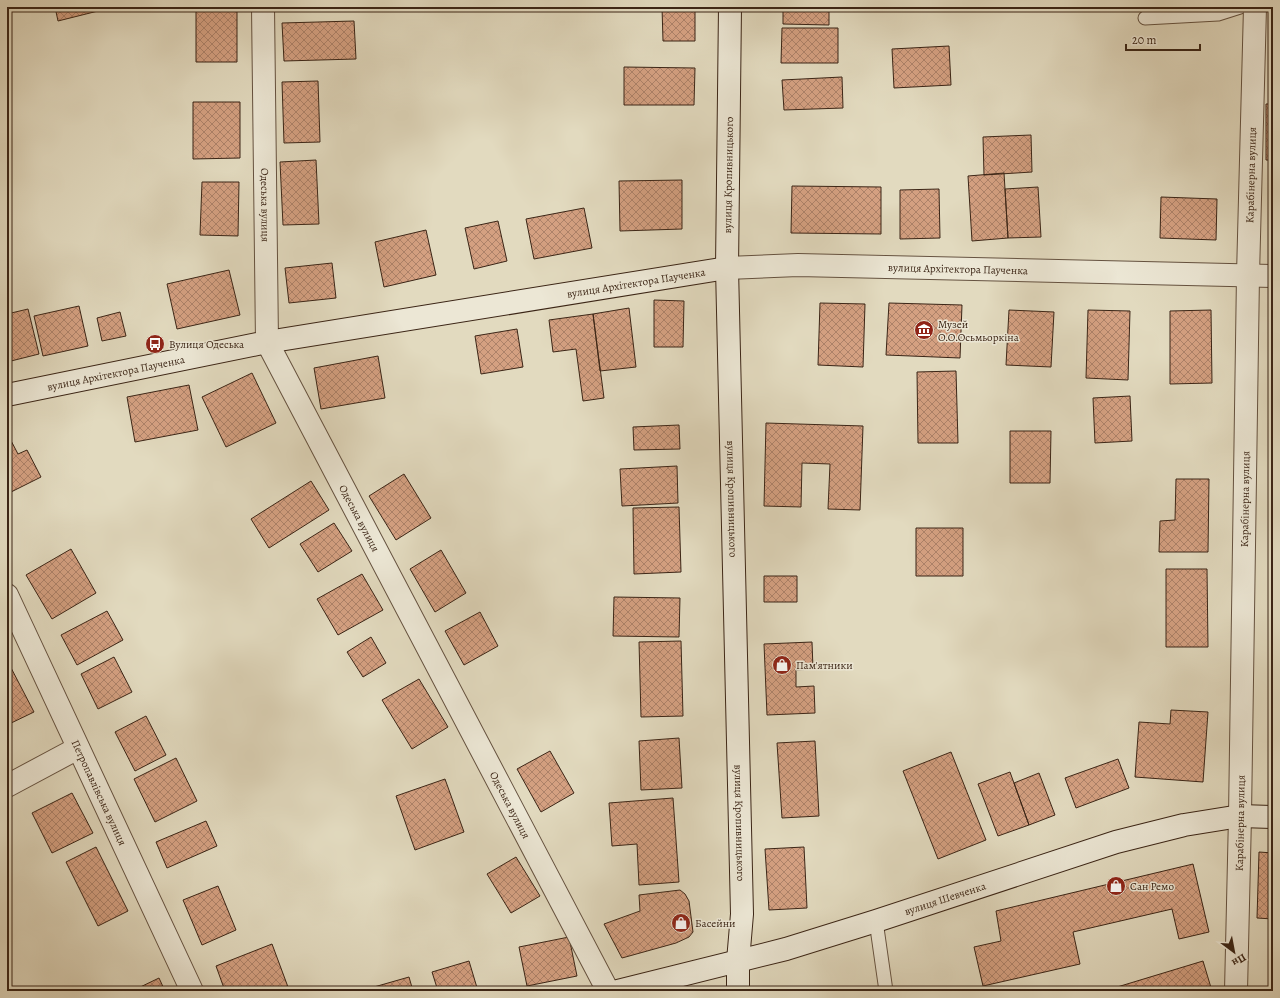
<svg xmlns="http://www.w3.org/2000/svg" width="1280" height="998" font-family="Alegreya,serif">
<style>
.building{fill:url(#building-cross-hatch);stroke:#3b2516}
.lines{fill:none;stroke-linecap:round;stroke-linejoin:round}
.lane-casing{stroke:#655240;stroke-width:15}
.street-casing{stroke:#655240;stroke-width:24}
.secondary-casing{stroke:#3b2516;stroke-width:24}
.lane{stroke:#ece7d5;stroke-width:13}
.street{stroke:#ece7d5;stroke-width:22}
.secondary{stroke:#ece7d5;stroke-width:22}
.labels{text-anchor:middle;stroke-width:3;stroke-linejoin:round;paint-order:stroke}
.street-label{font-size:11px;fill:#3b2516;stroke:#ece7d5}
.poi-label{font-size:11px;fill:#3b2516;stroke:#ece7d5;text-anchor:start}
</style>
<defs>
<pattern id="building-cross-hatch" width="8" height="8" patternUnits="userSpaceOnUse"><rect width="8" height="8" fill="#d4a081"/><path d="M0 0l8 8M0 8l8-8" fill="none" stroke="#ad8269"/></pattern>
</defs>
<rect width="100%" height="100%" fill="#e2dabf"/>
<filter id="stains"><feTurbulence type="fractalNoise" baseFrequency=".005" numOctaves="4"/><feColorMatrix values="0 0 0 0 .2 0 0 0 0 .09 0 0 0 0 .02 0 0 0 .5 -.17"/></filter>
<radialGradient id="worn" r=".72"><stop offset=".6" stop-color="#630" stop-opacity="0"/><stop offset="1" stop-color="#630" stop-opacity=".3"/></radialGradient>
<path class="building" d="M55 7H96L98 11 58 21Z
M196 7H237V62H196Z
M662 7H695V41H663Z
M783 7H829V25L783 24Z
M354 21 356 59 284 61 282 23Z
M782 28H838V63H781Z
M949 46 951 85 894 88 892 49Z
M1271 63H1273V97L1270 96Z
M624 67 695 68 694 105H624Z
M842 77 843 108 784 110 782 80Z
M318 81 320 142 284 143 282 82Z
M193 102H240V158L193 159Z
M1266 104H1273V160H1266Z
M1031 135 1032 172 984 175 983 137Z
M316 160 319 224 283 225 280 162Z
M1004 173 1008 238 972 241 968 176Z
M682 180V229L620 231 619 181Z
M202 182H239L238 236 200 235Z
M792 186 881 187V234L791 233Z
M1038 187 1041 237 1008 238 1005 189Z
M939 189 940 238 900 239V190Z
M1161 197 1217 199 1216 240 1160 238Z
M584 208 592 248 534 259 526 219Z
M498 221 507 261 474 269 465 228Z
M426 230 436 275 384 287 375 242Z
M332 263 336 298 289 303 285 268Z
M229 270 240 315 177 329 167 284Z
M654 300 684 301 683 347H654Z
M820 303 865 304 863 367 818 365Z
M889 303 962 305 960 358 886 355Z
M79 306 88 346 43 356 34 316Z
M629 308 636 367 600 371 593 314Z
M28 309 39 354 7 362V314Z
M1009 310 1054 312 1051 367 1006 365Z
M1088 310 1130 311 1128 380 1086 378Z
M1211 310 1212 383 1170 384V311Z
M120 312 126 336 102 341 97 318Z
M593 314 604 398 583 401 576 349 553 352 549 320Z
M517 329 523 367 481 374 475 336Z
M378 356 385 398 321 409 314 368Z
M956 371 958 443H918L917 372Z
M252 373 276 423 226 447 202 397Z
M189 385 198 430 135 442 127 397Z
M1130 396 1132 441 1095 443 1093 398Z
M766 423 863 426 860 510 828 509 830 464 802 463 801 507 764 506Z
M679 425 680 449 634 450 633 427Z
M1010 431H1051L1050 483H1010Z
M7 433 18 454 27 450 41 477 7 494Z
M677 466 678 503 622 506 620 469Z
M404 474 431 518 396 540 369 496Z
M1176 479H1209L1208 552H1159L1160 521 1175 520Z
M311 481 329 510 269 548 251 519Z
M679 507 681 572 634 574 633 508Z
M334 523 352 551 318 572 300 544Z
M916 528H963V576H916Z
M71 549 96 593 52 619 26 575Z
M441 550 466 593 435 612 410 569Z
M1166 569H1207L1208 647H1166Z
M362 574 383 610 338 635 317 599Z
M764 576H797V602H764Z
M614 597 680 598 679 637 613 636Z
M107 611 123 640 77 665 61 635Z
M480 612 498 646 464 665 445 631Z
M371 637 386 663 363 677 347 652Z
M681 641 683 716 641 717 639 642Z
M812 642 813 669 796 670V687L814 686 815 713 767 715 764 644Z
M114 657 132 692 98 709 81 674Z
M8 662 34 712 7 725V663Z
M419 679 448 727 412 749 382 700Z
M1171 710 1208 712 1203 782 1135 777 1139 722 1170 724Z
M146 716 166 755 135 771 115 732Z
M679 738 682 788 641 790 639 741Z
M815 741 819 816 782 818 777 743Z
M550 751 574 793 541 812 517 769Z
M951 752 986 840 938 859 903 771Z
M176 758 197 801 155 822 134 779Z
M1118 759 1129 788 1076 808 1065 778Z
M1010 772 1029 825 998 836 978 784Z
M1039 773 1055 815 1029 825 1014 783Z
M445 779 464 832 415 850 396 796Z
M72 793 93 833 52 853 32 813Z
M673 798 679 882 639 885 637 844 612 846 609 803Z
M206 821 217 846 167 868 156 842Z
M96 847 128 911 98 926 66 862Z
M804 847 807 908 769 910 765 849Z
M1259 852 1273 853V919L1257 918Z
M516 857 540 896 511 913 487 874Z
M1193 864 1209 932 1179 939 1172 909 1073 932 1080 964 983 986 974 947 1001 941 996 911Z
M218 886 236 930 202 945 183 900Z
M680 890 685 894 689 901 693 932 689 937 676 943 622 958 604 924 640 911 639 895Z
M569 937 577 976 527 986 519 947Z
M272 944 288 987 277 991H225L216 966Z
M469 961 478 991H438L432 972Z
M1203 961 1212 991H1104Z
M409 977 413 991H360Z
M159 978 165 991H132Z"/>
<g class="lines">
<defs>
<path id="lane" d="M1145 18 1218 14 1240 7
M876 921 886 991"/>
<g id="street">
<path id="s1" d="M263 7 267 342 608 991"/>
<path id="s2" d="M727 268 798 265 1273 276"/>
<path id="s3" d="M7 595 192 991"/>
<path d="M7 786 78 748"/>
<path id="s4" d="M1236 991 1240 816 1248 275 1255 7"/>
</g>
<g id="secondary">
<path id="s5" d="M730 7 727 268 742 914 738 961V991"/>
<path id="s6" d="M7 395 267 342 727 268"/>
<path id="s7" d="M618 991 786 949 876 921 1116 842 1184 825 1240 816 1273 817"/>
</g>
</defs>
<use href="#lane" class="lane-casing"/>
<use href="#street" class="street-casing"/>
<use href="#secondary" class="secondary-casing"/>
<use href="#lane" class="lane"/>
<use href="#street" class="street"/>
<use href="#secondary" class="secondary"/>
</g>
<defs>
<symbol id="museum-disc" viewBox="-11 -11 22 22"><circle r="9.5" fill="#8f2418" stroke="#ece7d5"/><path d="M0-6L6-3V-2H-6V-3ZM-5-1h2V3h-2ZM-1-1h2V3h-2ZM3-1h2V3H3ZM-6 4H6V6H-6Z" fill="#fff"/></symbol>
<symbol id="bus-disc" viewBox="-11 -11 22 22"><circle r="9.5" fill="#8f2418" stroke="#ece7d5"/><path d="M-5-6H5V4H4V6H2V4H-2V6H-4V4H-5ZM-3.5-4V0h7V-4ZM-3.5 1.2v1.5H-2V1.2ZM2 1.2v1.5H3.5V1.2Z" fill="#fff"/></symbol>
<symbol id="shop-disc" viewBox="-11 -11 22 22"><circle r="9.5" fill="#8f2418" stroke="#ece7d5"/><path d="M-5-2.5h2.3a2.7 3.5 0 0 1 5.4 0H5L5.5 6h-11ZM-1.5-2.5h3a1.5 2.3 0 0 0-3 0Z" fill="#fff"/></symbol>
</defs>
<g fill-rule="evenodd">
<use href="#museum-disc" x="913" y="319" width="22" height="22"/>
<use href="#bus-disc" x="144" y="333" width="22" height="22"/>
<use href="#shop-disc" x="771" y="654" width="22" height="22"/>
<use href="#shop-disc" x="1105" y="875" width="22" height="22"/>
<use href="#shop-disc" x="670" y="912" width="22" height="22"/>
</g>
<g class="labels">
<g class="street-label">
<text transform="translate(728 175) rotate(-89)" y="4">вулиця Кропивницького</text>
<text dy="4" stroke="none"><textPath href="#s4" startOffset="816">Карабінерна вулиця</textPath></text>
<text dy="4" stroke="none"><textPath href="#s1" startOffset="198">Одеська вулиця</textPath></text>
<text dy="4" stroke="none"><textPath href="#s2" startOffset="231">вулиця Архітектора Паученка</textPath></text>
<text dy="4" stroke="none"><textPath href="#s6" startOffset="639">вулиця Архітектора Паученка</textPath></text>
<text dy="4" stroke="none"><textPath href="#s6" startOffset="111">вулиця Архітектора Паученка</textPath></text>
<text dy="4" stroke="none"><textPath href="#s5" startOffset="492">вулиця Кропивницького</textPath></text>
<text dy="4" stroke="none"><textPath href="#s4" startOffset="492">Карабінерна вулиця</textPath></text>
<text dy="4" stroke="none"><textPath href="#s1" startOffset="534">Одеська вулиця</textPath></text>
<text dy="4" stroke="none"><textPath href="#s3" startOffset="218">Петропавлівська вулиця</textPath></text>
<text dy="4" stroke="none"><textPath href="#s1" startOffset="858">Одеська вулиця</textPath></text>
<text dy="4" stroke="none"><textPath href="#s5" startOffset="816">вулиця Кропивницького</textPath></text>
<text dy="4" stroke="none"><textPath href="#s4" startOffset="168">Карабінерна вулиця</textPath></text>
<text dy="4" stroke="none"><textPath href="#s7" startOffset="340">вулиця Шевченка</textPath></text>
</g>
<g class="poi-label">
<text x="938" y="328">Музей<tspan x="938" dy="13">О.О.Осьмьоркіна</tspan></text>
<text x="169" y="348">Вулиця Одеська</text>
<text x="796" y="669">Пам'ятники</text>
<text x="1130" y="890">Сан Ремо</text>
<text x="695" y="927">Басейни</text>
</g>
</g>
<rect width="1280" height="998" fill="none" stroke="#e2dabf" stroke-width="24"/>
<rect x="8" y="8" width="1264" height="982" fill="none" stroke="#3b2516" stroke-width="2"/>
<rect x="12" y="12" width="1256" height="974" fill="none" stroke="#3b2516"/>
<g transform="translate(1234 952) rotate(148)" stroke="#ece7d5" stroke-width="3" paint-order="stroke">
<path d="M0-3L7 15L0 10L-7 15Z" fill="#3b2516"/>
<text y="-6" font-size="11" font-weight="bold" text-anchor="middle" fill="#3b2516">Пн</text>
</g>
<path d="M1126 44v6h74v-6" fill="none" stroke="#3b2516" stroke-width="2"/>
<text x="1132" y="44" font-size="12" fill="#3b2516" stroke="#ece7d5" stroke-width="3" paint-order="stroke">20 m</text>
<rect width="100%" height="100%" filter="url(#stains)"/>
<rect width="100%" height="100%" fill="url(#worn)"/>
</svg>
